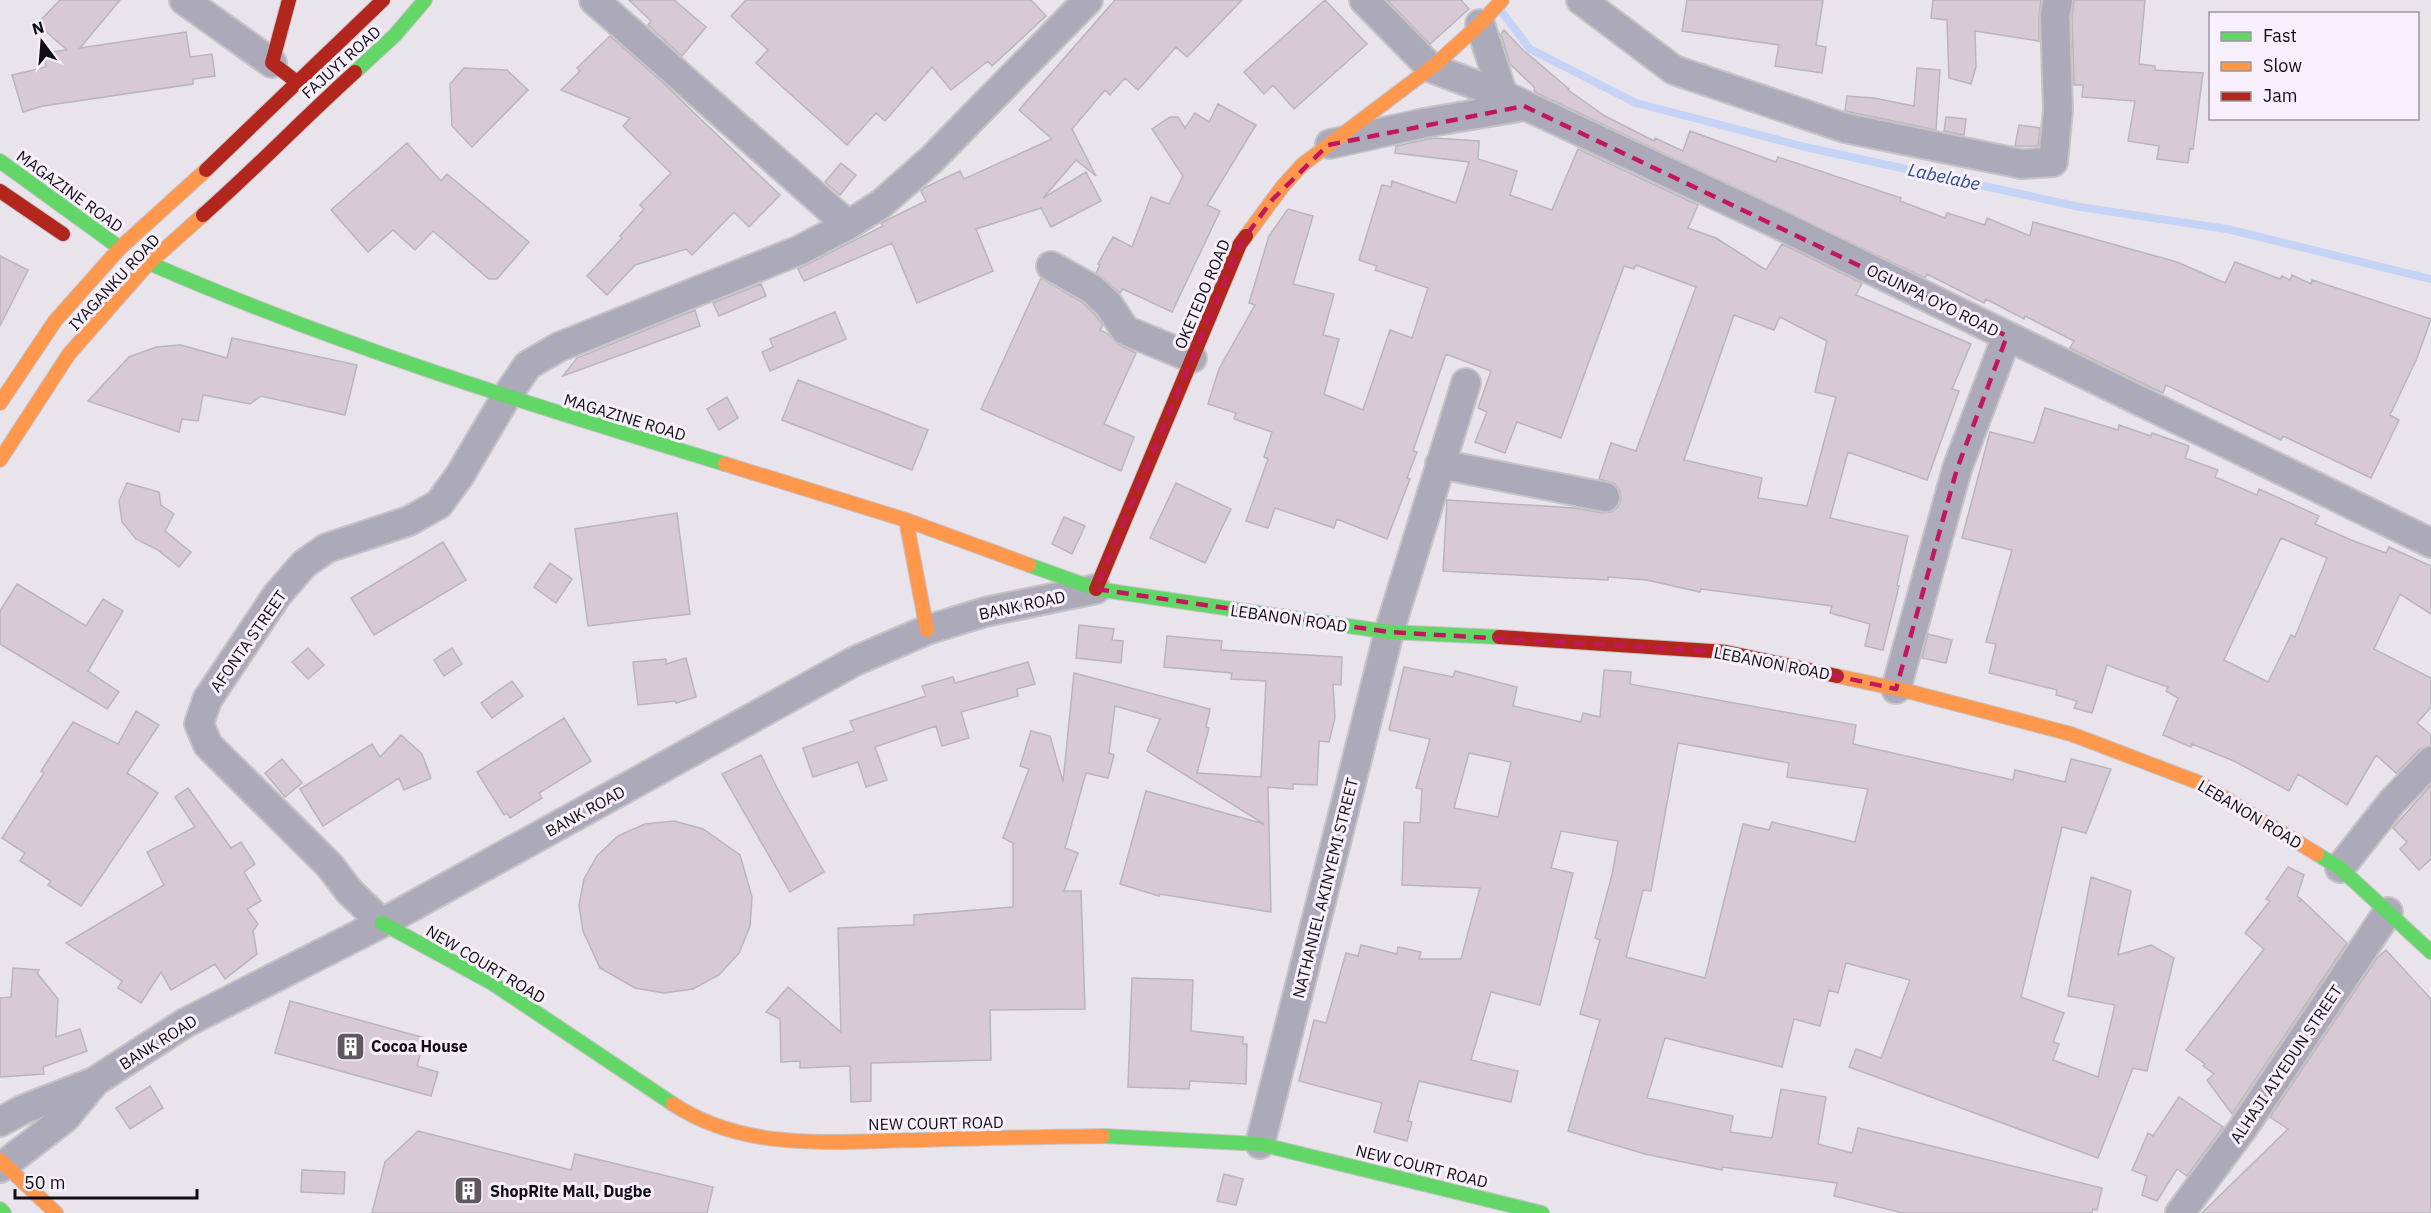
<svg xmlns="http://www.w3.org/2000/svg" width="2431" height="1213" font-family="'IBM Plex Sans',sans-serif">
<style>
.lines{fill:none;stroke-linecap:round;stroke-linejoin:round}
.stream{stroke:#c4d3f6;stroke-width:8}
.building{fill:#d8cad5;stroke:#bab5ba;stroke-width:1.5;fill-rule:evenodd}
.street-casing{stroke:#c6c3c8;stroke-width:32}
.fast-casing{stroke:#c6c3c8;stroke-width:16}
.slow-casing{stroke:#c6c3c8;stroke-width:16}
.jam-casing{stroke:#c6c3c8;stroke-width:16}
.street{stroke:#acaab8;stroke-width:28}
.fast{stroke:#63d668;stroke-width:14}
.slow{stroke:#ff974d;stroke-width:14}
.jam{stroke:#b3261e;stroke-width:14}
.marked{fill:none;stroke:#c2185b;stroke-width:4.5;stroke-dasharray:12 8;stroke-linejoin:round}
.labels{text-anchor:middle;stroke-width:6;stroke-linejoin:round;paint-order:stroke}
.street-label{font-size:16px;fill:#110e13;stroke:#f8effc}
.poi-label{font-size:16px;font-weight:bold;fill:#110e13;stroke:#f8effc;text-anchor:start}
.water-label{font-size:18px;font-style:italic;fill:#2b4b8d;stroke:#f8effc}
</style>
<rect width="100%" height="100%" fill="#e9e4ec"/>
<g class="lines">
<path class="stream" d="M1501 11 1530 49 1636 103 1805 147 2080 207 2227 229 2431 279"/>
</g>
<path class="building" d="M60 0H120L80 48 186 32 190 57 212 54 215 76 193 79V84L43 106 23 112 12 75 46 67 44 53 67 50 37 24Z
M629 0H674L706 27 682 56 648 25 651 21Z
M746 0H1031L1046 16 992 66 988 61 951 90 932 67 885 121 876 113 847 145 756 63 768 50 731 16Z
M1115 0H1242L1187 57 1176 47 1138 90 1125 78 1110 95 1105 90 1072 129 1096 176 1076 160 1043 198 1086 172 1101 201 1051 227 1041 208 976 229 993 271 917 303 892 243 804 281 798 269 883 226 881 223 885 221 926 201 921 191 926 187 960 171 964 179 1052 139 1019 110Z
M1325 0 1367 44 1294 109 1273 85 1264 94 1244 72Z
M1387 0H1461L1469 9 1430 44Z
M1687 0H1823L1816 45 1826 47 1822 73 1775 66 1779 45 1682 31Z
M1933 0H2041L2039 15V41L1975 31 1976 67 1971 84 1949 78 1947 20 1931 18Z
M2074 0H2145L2139 64 2155 66V70L2203 73 2193 149 2190 148 2188 163 2157 159 2159 146 2128 141 2135 101 2082 97 2083 85H2074L2072 16Z
M1504 30 1522 49 1569 89 1568 90 1605 116 1654 141 1655 138 1683 151 1690 131 1776 162 1778 157 1901 198 1900 201 1945 218 1947 213 1985 225 1987 218 2030 236 2033 222 2177 262 2225 283 2235 262 2280 279 2282 276 2290 280 2292 275 2311 284 2312 280 2431 319 2417 358 2390 415 2399 420 2371 478 2283 436 2281 440 2166 385 2163 393 2150 387 2070 348 2074 341 2025 316 2024 319 1986 299 1984 303 1927 274 1925 278 1537 93 1534 90 1535 88 1510 64 1501 34Z
M610 36 661 81 780 195 749 227 734 212 692 255 686 249 635 265 607 295 587 276 622 238 620 236 644 209 640 205 671 173 623 126 630 118 561 90 580 71 577 68Z
M464 68 507 70 528 90 472 147 452 126 450 84Z
M1917 68 1940 70 1936 130 1845 111 1847 96 1874 98 1914 106Z
M1218 104 1256 125 1207 205 1220 211 1172 312 1123 289 1120 293 1096 273 1100 265 1098 264 1113 237 1132 247 1151 197 1169 204 1183 176 1152 129 1170 117H1178L1185 128 1195 113 1209 122Z
M1946 117 1966 119 1964 135 1944 131Z
M2019 125 2040 128 2038 146H2015Z
M1433 138 1479 141 1478 159 1517 171 1510 195 1552 210 1578 149 1698 205 1688 228 1716 238 1766 270 1782 244 1862 283 1856 295 1971 344 1952 389 1959 391 1927 480 1848 452 1830 518 1908 536 1897 585 1899 586 1883 650 1865 646 1870 624 1830 613 1832 606 1701 589 1700 592 1647 580 1608 577V580L1443 571 1447 500 1575 508 1602 513 1611 512 1618 507 1621 500 1620 491 1615 484 1599 479 1611 443 1636 451 1696 287 1636 265 1634 269 1624 266 1561 438 1517 422 1505 453 1475 442 1487 412 1478 408 1491 371 1446 354 1413 451 1417 452 1407 478 1410 479 1387 539 1337 519 1334 528 1275 508 1268 528 1246 521 1268 459 1264 457 1272 432 1234 419 1236 413 1208 404 1219 369 1255 305 1249 303 1269 236 1288 209 1313 216 1293 284 1334 294 1323 335 1339 339 1324 394 1363 410 1390 330 1412 338 1428 288 1375 270 1377 266 1359 260 1382 185 1391 187 1392 181 1456 203 1469 162 1395 153 1396 146ZM1734 315 1774 330 1780 317 1827 341 1815 392 1836 397 1807 506 1758 498 1762 478 1684 460Z
M407 143 441 181 447 174 529 242 497 279H489L433 231 415 250 393 230 368 252 331 210Z
M841 163 856 175 840 195 825 182Z
M0 256 28 270 0 326Z
M1041 278 1082 302 1096 316 1103 325 1100 330 1108 334 1119 345 1136 353 1104 424 1134 437 1121 471 981 409Z
M761 284 766 296 719 316 713 303Z
M695 310 700 326 563 376 577 358Z
M835 312 846 339 770 371 762 352 773 347 770 339Z
M232 338 357 365 345 415 261 396 250 404 203 395 198 421 182 419 179 432 88 401 129 357 156 347 181 345 227 358Z
M798 380 928 430 912 470 782 420Z
M727 397 738 418 719 430 707 409Z
M2045 408 2118 430 2119 425 2151 436 2152 433 2189 446 2185 458 2218 470 2215 477 2257 495 2259 489 2319 516 2315 524 2351 540 2386 553 2389 547 2431 566V614L2400 594 2374 649 2431 678V707L2417 723 2431 735V745L2419 750 2396 773 2376 755 2347 805 2298 774 2289 791 2234 761 2192 744 2191 747 2163 735 2178 698 2166 691 2168 687 2145 679 2107 665 2092 713 2074 708 2077 701 2056 695 2057 690 1989 673 1996 644 1986 642 2012 550 1962 538 1990 432 2034 443ZM2281 538 2327 558 2295 637 2291 635 2268 682 2224 660Z
M127 483 159 492 161 505 174 514 165 531 191 552 179 567 158 550 136 539 122 522 119 501Z
M1176 483 1231 509 1205 563 1150 538Z
M677 513 690 614 588 626 575 529Z
M1064 517 1085 526 1072 554 1052 544Z
M443 542 466 580 374 635 351 598Z
M550 563 572 579 556 603 534 587Z
M17 584 86 626 103 599 123 611 88 671 119 692 107 709 0 644V611Z
M1079 625 1114 629 1112 640 1123 641 1121 663 1076 658Z
M1928 634 1952 640 1946 663 1922 658Z
M1167 636 1222 641 1221 650 1342 657 1341 685 1333 684 1335 718 1329 742 1319 741 1317 785 1293 784V789L1268 787 1271 912 1160 894 1159 896 1120 884 1146 791 1264 824 1147 751 1160 719 1115 706 1109 753 1114 755 1108 778 1086 773 1065 848 1078 853 1064 891H1081L1085 1009 990 1010 991 1060 871 1063V1101L851 1102 850 1066 800 1068V1061L781 1062 780 1019 766 1012 788 987 841 1032 838 928 914 925V915L1013 907V843L1003 838 1029 769 1020 766 1031 731 1050 736 1063 782 1074 673 1210 709 1206 727 1209 728 1197 773 1261 777 1266 681 1231 679 1232 673 1164 667Z
M308 648 324 665 308 679 292 662Z
M452 648 462 664 444 676 434 660Z
M686 658 696 697 676 703 675 701 638 705 633 662 666 659V664Z
M1028 662 1035 684 1017 689 1018 696 961 712 969 738 942 746 936 726 875 747 887 780 866 787 858 762 813 777 803 748 854 731 850 721 926 696 922 686 953 677 955 683Z
M1404 667 1453 677 1455 671 1517 687 1513 706 1581 722 1583 713 1600 717 1604 670 1631 672 1630 684 1856 725 1853 744 2013 780 2015 770 2065 782 2071 759 2111 769 2086 833 2062 827 2021 997 2064 1013 2053 1042 2059 1044 2053 1060 2098 1077 2115 1005 2068 996 2091 877 2131 891 2118 955 2151 945 2174 958 2147 1071 2133 1068 2098 1158 1849 1067 1856 1049 1881 1058 1910 980 1846 963 1838 993 1829 990 1820 1026 1794 1019 1782 1067 1665 1038 1647 1098 1733 1116 1730 1132 1772 1138 1781 1089 1826 1097 1818 1144 1852 1153 1858 1128 2102 1188 2097 1210 2093 1209 2092 1213H1903L1834 1196 1837 1183 1722 1167V1170L1645 1154 1568 1131 1600 1020 1580 1014 1600 940 1595 938 1612 875 1618 841 1561 831 1551 868 1573 873 1540 1005 1491 992 1471 1060 1518 1071 1511 1102 1419 1081 1408 1121 1412 1122 1407 1141 1374 1132 1382 1103 1299 1081 1314 1020 1326 1023 1346 953 1358 956 1361 945 1397 954 1398 947 1421 952 1419 959H1461L1480 888 1402 885 1404 822 1420 823 1422 789 1416 788 1430 739 1389 730ZM1678 743 1789 763 1787 777 1868 789 1855 842 1772 822 1769 830 1743 824 1705 978 1626 957 1643 890 1651 891ZM1469 753 1511 762 1498 817 1454 808Z
M512 681 523 696 492 718 481 703Z
M136 711 159 725 127 773 158 793 81 906 48 885 51 881 20 861 25 853 2 838 44 773 41 771 73 722 118 744Z
M564 718 591 761 539 793 542 798 510 818 507 813 504 815 477 772Z
M401 735 422 754 431 778 404 790 399 778 323 826 300 789 372 744 380 757Z
M761 755 777 788 824 872 790 892 722 774Z
M282 759 302 783 285 797 265 773Z
M2431 785V859L2419 870 2400 849 2407 842 2393 828Z
M188 788 231 848 241 842 255 864 244 872 261 901 247 909 258 924 253 931 257 954 225 979 215 964 171 990 161 972 141 1003 118 988 122 981 66 943 164 885 147 852 195 827 175 797Z
M674 821 703 829 740 855 752 897 750 926 739 953 719 975 693 989 664 993 635 988 600 968 583 931 579 905 584 879 597 856 618 836 645 824Z
M2288 867 2304 875 2297 896 2301 899 2299 902 2302 900 2347 943 2232 1114 2207 1080 2214 1074 2203 1066 2205 1064 2186 1050 2264 949 2245 933 2270 901 2266 899Z
M2386 950 2431 999V1213H2202L2288 1129 2270 1117 2377 958Z
M13 968 39 970 37 973 58 999 56 1037 80 1029 87 1051 43 1067 44 1074 0 1077V998L11 997Z
M1132 978 1193 980 1191 1031 1243 1037V1044H1247L1246 1084 1190 1081 1189 1089 1128 1087Z
M290 1001 425 1038 417 1066 438 1072 431 1096 275 1053Z
M150 1086 163 1108 130 1129 116 1108Z
M2179 1097 2223 1127 2187 1176 2177 1169 2157 1201 2142 1195 2147 1176 2132 1170 2148 1133 2153 1136Z
M418 1131 571 1170 575 1154 713 1187 707 1213H372L385 1162Z
M302 1170 345 1172 344 1194 301 1192Z
M1224 1174 1243 1179 1236 1205 1217 1201Z"/>
<g class="lines">
<defs>
<path id="street" d="M184 0 272 63
M594 0 848 225
M1364 0 1431 68 1503 95 1780 225 2431 543
M1581 0 1674 70 1845 128 2022 164 2053 162 2058 110 2055 15 2058 0
M1480 24 1503 95
M1330 144 1424 123 1524 106
M1051 266 1092 289 1109 305 1125 330 1192 358
M1440 464 1605 497
M1896 689 1957 469 2007 336
M2340 868 2392 802 2431 761
M382 923 349 891 330 866 208 745 199 724 207 700 277 595 304 564 327 548 409 521 439 504 460 475 506 397 528 365 559 347 800 250 848 225 881 204 931 160 1088 0
M0 1122 24 1109 94 1082 185 1023 382 923 855 661 927 630 985 612 1096 589
M1260 1144 1389 632 1466 383
M0 1168 65 1118 93 1084
M2180 1213 2243 1128 2388 912"/>
<path id="fast" d="M355 72 395 35 425 0
M0 161 120 248
M149 263C336 345 531 405 725 464
M1029 565 1096 589 1389 632 1499 637
M2317 854 2340 868 2431 952
M382 923 492 983 673 1104
M1103 1136 1260 1144 1542 1213
M0 1209 4 1213"/>
<path id="slow" d="M1246 236 1283 186 1302 165 1436 64 1481 23 1502 0
M0 403 55 321 120 248 206 170
M0 460 69 354 149 263 203 215
M725 464 906 520 1029 565
M906 520 927 630
M1837 676 1907 691 2071 734 2200 783 2317 854
M673 1104C747 1153 836 1141 920 1140 981 1138 1042 1137 1103 1136
M0 1160 56 1213"/>
<path id="jam" d="M289 0 272 63 297 82
M206 170 383 0
M0 191 63 234
M203 215C255 169 303 119 355 72
M1096 589 1240 244 1246 236
M1499 637 1726 652 1837 676"/>
</defs>
<use href="#street" class="street-casing"/>
<use href="#fast" class="fast-casing"/>
<use href="#slow" class="slow-casing"/>
<use href="#jam" class="jam-casing"/>
<use href="#street" class="street"/>
<use href="#fast" class="fast"/>
<use href="#slow" class="slow"/>
<use href="#jam" class="jam"/>
</g>
<path class="marked" d="M1524 106 2007 336 1957 469 1896 689 1726 652 1389 632 1096 589 1240 244 1273 199 1328 145Z"/>
<defs>
<symbol id="building-square" viewBox="-11 -11 22 22"><rect x="-9" y="-9" width="18" height="18" rx="4" fill="#5d595f" stroke="#f8effc"/><path d="M-4-6H4V6H1V3H-1V6H-4ZM-2.5-4.3h1.7v1.8h-1.7ZM.8-4.3h1.7v1.8H.8ZM-2.5-1h1.7V.8h-1.7ZM.8-1h1.7V.8H.8Z" fill="#fff"/></symbol>
</defs>
<g fill-rule="evenodd">
<use href="#building-square" x="334" y="1030" width="33" height="33"/>
<use href="#building-square" x="452" y="1174" width="33" height="33"/>
</g>
<g class="labels">
<g class="street-label">
<text transform="translate(341 62) rotate(-42)" y="6">FAJUYI ROAD</text>
<text transform="translate(70 191) rotate(36)" y="6">MAGAZINE ROAD</text>
<text transform="translate(114 282) rotate(-47)" y="6">IYAGANKU ROAD</text>
<text transform="translate(1202 294) rotate(-67)" y="6">OKETEDO ROAD</text>
<text transform="translate(1933 300) rotate(26)" y="6">OGUNPA OYO ROAD</text>
<text transform="translate(625 417) rotate(17)" y="6">MAGAZINE ROAD</text>
<text transform="translate(1022 605) rotate(-12)" y="6">BANK ROAD</text>
<text transform="translate(1289 618) rotate(8)" y="6">LEBANON ROAD</text>
<text transform="translate(248 641) rotate(-55)" y="6">AFONTA STREET</text>
<text transform="translate(1772 663) rotate(11)" y="6">LEBANON ROAD</text>
<text transform="translate(585 811) rotate(-29)" y="6">BANK ROAD</text>
<text transform="translate(2250 814) rotate(31)" y="6">LEBANON ROAD</text>
<text transform="translate(1325 888) rotate(-76)" y="6">NATHANIEL AKINYEMI STREET</text>
<text transform="translate(486 964) rotate(31)" y="6">NEW COURT ROAD</text>
<text transform="translate(158 1042) rotate(-32)" y="6">BANK ROAD</text>
<text transform="translate(2286 1064) rotate(-56)" y="6">ALHAJI AIYEDUN STREET</text>
<text transform="translate(936 1123) rotate(-1)" y="6">NEW COURT ROAD</text>
<text transform="translate(1422 1166) rotate(14)" y="6">NEW COURT ROAD</text>
</g>
<g class="poi-label">
<text x="371" y="1052">Cocoa House</text>
<text x="490" y="1197">ShopRite Mall, Dugbe</text>
</g>
<g class="water-label">
<text transform="translate(1944 177) rotate(12)" y="6">Labelabe</text>
</g>
</g>
<rect x="2209" y="12" width="210" height="108" fill="#f8effc" stroke="#9c959f" stroke-width="1.5"/>
<rect x="2221" y="32" width="30" height="9" fill="#63d668" stroke="#9c959f" stroke-width="1.5"/>
<text x="2263" y="42" font-size="18" fill="#110e13">Fast</text>
<rect x="2221" y="62" width="30" height="9" fill="#ff974d" stroke="#9c959f" stroke-width="1.5"/>
<text x="2263" y="72" font-size="18" fill="#110e13">Slow</text>
<rect x="2221" y="92" width="30" height="9" fill="#b3261e" stroke="#9c959f" stroke-width="1.5"/>
<text x="2263" y="102" font-size="18" fill="#110e13">Jam</text>
<g transform="translate(42 42) rotate(344)" stroke="#f8effc" stroke-width="4.5" paint-order="stroke">
<path d="M0-4.5L10 22L0 15L-10 22Z" fill="#110e13"/>
<text y="-9" font-size="16" font-weight="bold" text-anchor="middle" fill="#110e13">N</text>
</g>
<path d="M15 1189v9h182v-9" fill="none" stroke="#110e13" stroke-width="3"/>
<text x="24" y="1189" font-size="18" fill="#110e13" stroke="#f8effc" stroke-width="4.5" paint-order="stroke">50 m</text>
</svg>
